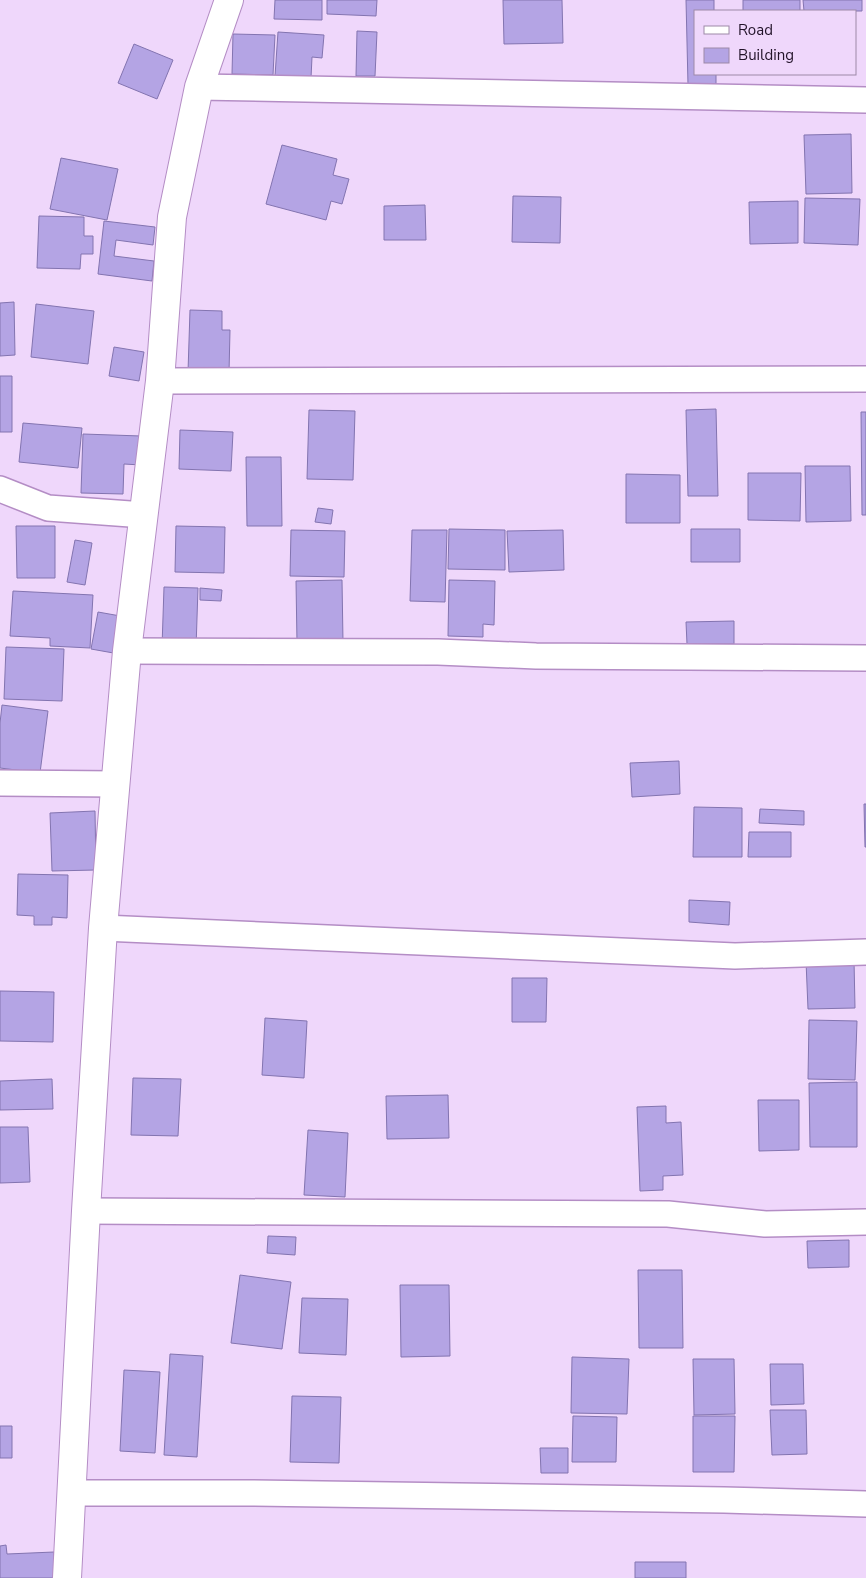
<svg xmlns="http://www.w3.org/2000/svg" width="866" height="1578" font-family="'Nunito Sans',sans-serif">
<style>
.building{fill:#b4a4e4;stroke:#8374b0}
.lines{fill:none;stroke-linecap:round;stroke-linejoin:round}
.minor-casing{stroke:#b48dc5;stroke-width:28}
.tertiary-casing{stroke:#b48dc5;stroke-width:30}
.minor{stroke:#fff;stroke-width:25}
.tertiary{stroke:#fff;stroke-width:28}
</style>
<rect width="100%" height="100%" fill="#efd7fb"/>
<path class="building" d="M275 0H322V20L274 19Z
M327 0H377L376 16 327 14Z
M503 0H562L563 43 504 44Z
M686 0H714V11H695V74H716V84L688 85Z
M743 0H800V11H743Z
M803 0H862V11H804Z
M357 31 377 32 375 76H356Z
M278 32 324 35 322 58 312 57 311 78 275 76Z
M233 34 275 35 273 75 232 74Z
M134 44 173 60 157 99 118 83Z
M851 134 852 193 806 194 804 135Z
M282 145 337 159 333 175 349 179 342 204 331 201 326 220 266 204Z
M61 158 118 169 107 220 50 209Z
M513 196 561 197 560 243 512 242Z
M805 198 860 199 858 245 804 243Z
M798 201V243L750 244 749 202Z
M425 205 426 240H384V206Z
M39 216 84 217V236H93V254H81L80 269 37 268Z
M104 221 155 227 153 245 116 240 114 256 154 261 152 281 98 274Z
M14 302 15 355 0 356V303Z
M36 304 94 311 88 364 31 357Z
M190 310 222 311V330H230L229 373 188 372Z
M114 347 144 352 139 381 109 376Z
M0 376H12V432H0Z
M716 409 718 496H688L686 410Z
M309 410 355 411 353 480 307 479Z
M861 412H866V515H862Z
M23 423 82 428 78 468 19 462Z
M180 430 233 432 231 471 179 469Z
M83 434 141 436V465L124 464 123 494 81 493Z
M246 457H281L282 526H247Z
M805 466H850L851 521 806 522Z
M748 473H801L800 521 748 520Z
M626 474 680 475V523H626Z
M318 508 333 510 331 524 315 522Z
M16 526H55V578H17Z
M176 526 225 527 224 573 175 572Z
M449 529 505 530V570L448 569Z
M691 529H740V562H691Z
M291 530 345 531 344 577 290 576Z
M412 530H447L445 602 410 601Z
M563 530 564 570 509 572 507 531Z
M75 540 92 543 85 585 67 582Z
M342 580 343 642 297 643 296 581Z
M449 580 495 581 494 625 483 624V637L448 636Z
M164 587 198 588 196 648 162 647Z
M200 588 222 590 221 601 200 600Z
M13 591 93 595 90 648 50 646V638L10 636Z
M98 612 126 617 119 654 91 649Z
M734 621V644H687L686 622Z
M6 647 64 649 62 701 4 699Z
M2 705 48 711 40 773 0 768V723Z
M679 761 680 794 632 797 630 763Z
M864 804H866V847H865Z
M694 807 742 808V857H693Z
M760 809 804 811V825L759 823Z
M95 811 96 870 52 871 50 813Z
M749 832H791V857H748Z
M18 874 68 875 67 918 52 917V925H34V916L17 915Z
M689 900 730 902 729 925 689 922Z
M854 960 855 1008 808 1009 806 961Z
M512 978H547L546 1022H512Z
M0 991 54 992 53 1042 0 1041Z
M265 1018 307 1021 304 1078 262 1075Z
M809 1020 857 1021 855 1080 808 1079Z
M133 1078 181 1079 178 1136 131 1135Z
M52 1079 53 1109 0 1110V1081Z
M857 1082V1147H810L809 1083Z
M448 1095 449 1138 387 1139 386 1096Z
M758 1100H799V1150L759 1151Z
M666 1106V1123L681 1122 683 1175 663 1176V1190L640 1191 637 1107Z
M0 1127H28L30 1182 0 1183Z
M308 1130 348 1133 345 1197 304 1195Z
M268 1236 296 1237 295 1255 267 1253Z
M849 1240V1267L808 1268 807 1241Z
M638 1270H682L683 1348H639Z
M240 1275 291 1282 282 1349 231 1343Z
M400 1285H449L450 1356 401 1357Z
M302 1298 348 1299 346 1355 299 1353Z
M170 1354 203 1356 197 1457 164 1455Z
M572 1357 629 1359 627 1414 571 1413Z
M693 1359H734L735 1414 694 1415Z
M770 1364H803L804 1404 771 1405Z
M124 1370 160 1372 155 1453 120 1451Z
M292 1396 341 1397 339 1463 290 1462Z
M770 1410H806L807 1454 772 1455Z
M573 1416 617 1417 616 1462H572Z
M693 1416H735L734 1472H693Z
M0 1426H12V1458H0Z
M540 1448H568V1473H541Z
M6 1545 7 1554 54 1552 55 1578H0V1546Z
M635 1562H686V1578H635Z"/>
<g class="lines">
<defs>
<path id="minor" d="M199 87 866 100
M160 381 866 379
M0 489 48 508 144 515
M127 651 438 652 536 656 866 658
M0 783 116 784
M103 928 735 956 866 952
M86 1211 668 1214 765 1224 866 1222
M71 1493H248L724 1500 866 1504"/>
<path id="tertiary" d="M67 1578 86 1211 103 928 127 651 160 381 172 217 199 87 229 0"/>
</defs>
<use href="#minor" class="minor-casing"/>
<use href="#tertiary" class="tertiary-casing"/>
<use href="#minor" class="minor"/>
<use href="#tertiary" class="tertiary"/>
</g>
<rect x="694" y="10" width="162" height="65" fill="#efd7fb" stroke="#9d89a7"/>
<rect x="704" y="26" width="25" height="8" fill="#ffffff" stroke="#9d89a7"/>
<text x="738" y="35" font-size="15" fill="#221329">Road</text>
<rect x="704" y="48" width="25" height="15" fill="#b4a4e4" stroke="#9d89a7"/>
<text x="738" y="60" font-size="15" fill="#221329">Building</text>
</svg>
